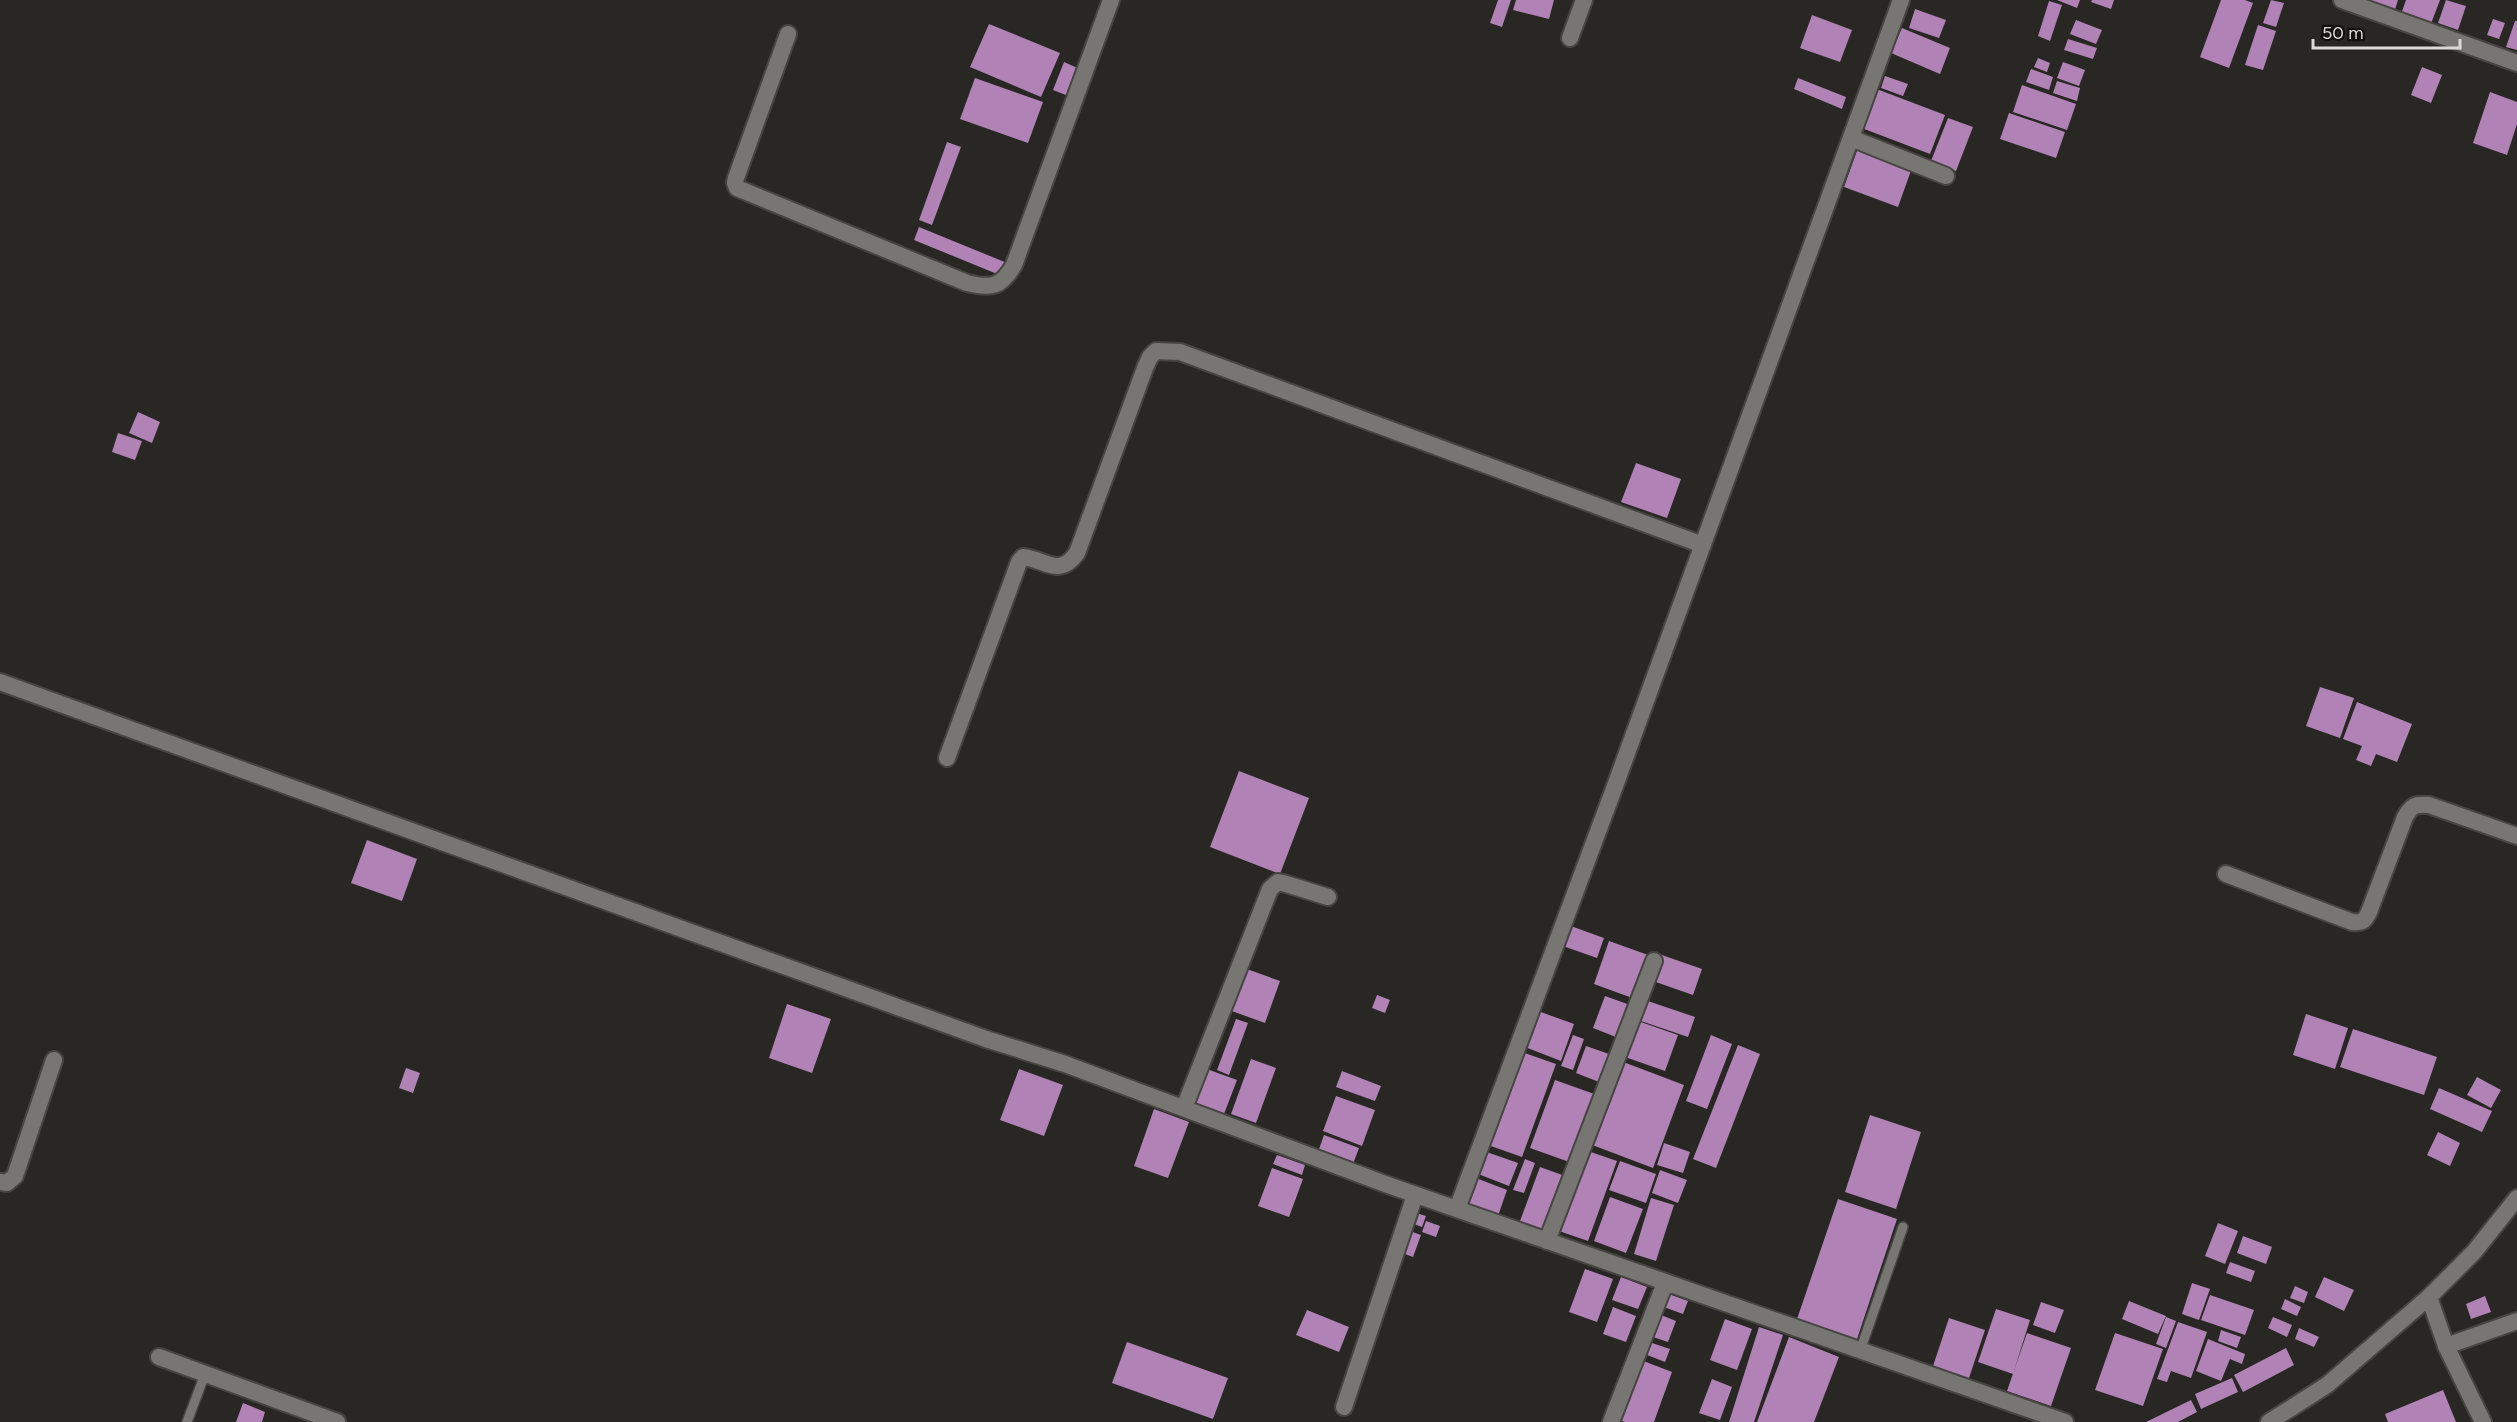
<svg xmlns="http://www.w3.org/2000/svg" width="2517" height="1422" font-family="Figtree,sans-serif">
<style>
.building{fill:#b182b5}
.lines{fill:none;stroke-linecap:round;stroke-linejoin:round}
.service-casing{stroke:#464542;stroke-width:12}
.minor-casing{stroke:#464542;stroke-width:20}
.tertiary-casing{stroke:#464542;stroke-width:20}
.secondary-casing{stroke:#464542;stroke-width:20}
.service{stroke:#777672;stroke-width:9}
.minor{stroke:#777672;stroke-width:16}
.tertiary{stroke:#777672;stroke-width:16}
.secondary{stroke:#777672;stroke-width:16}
</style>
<rect width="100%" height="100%" fill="#282724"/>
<path class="building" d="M1498 0H1511L1502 27 1490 23Z
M1516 0H1554L1549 19 1513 10Z
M2057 0H2080L2077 8Z
M2092 0H2114L2111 9 2091 2Z
M2221 0H2245L2253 3 2229 68 2200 57Z
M2271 0 2284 3 2276 27 2263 23Z
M2364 0H2398L2394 13Z
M2406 0H2440L2429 29 2400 17Z
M2446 0 2466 6 2458 30 2438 23Z
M2049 1 2062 5 2050 41 2038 36Z
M1915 9 1946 20 1939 38 1909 28Z
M1812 15 1852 30 1840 62 1800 48Z
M2493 19 2505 23 2499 39 2487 35Z
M2076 20 2102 30 2096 44 2070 34Z
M2515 21H2517V50L2506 47Z
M989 24 1060 53 1041 97 970 67Z
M2258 25 2276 31 2263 70 2245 65Z
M1902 28 1950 48 1940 74 1891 53Z
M2068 39 2097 48 2093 59 2064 50Z
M2038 58 2050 63 2047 72 2034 67Z
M1064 62 1082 70 1071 97 1053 90Z
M2063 62 2085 70 2079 86 2057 78Z
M2422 67 2442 75 2431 103 2411 95Z
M2031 69 2053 77 2049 90 2026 82Z
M1885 76 1908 84 1903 96 1881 88Z
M975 78 1043 102 1028 143 960 119Z
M1798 78 1846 97 1842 109 1794 89Z
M2057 81 2080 88 2077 101 2053 93Z
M2022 85 2076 104 2067 130 2013 112Z
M1874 88 1945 115 1930 154 1859 127Z
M2490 92 2517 102V124L2507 155 2473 143Z
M2009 113 2065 132 2056 158 2000 139Z
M1948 118 1973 127 1956 171 1931 161Z
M947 142 961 147 932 225 919 220Z
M1859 145 1913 165 1898 207 1844 187Z
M919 227 1007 263 1002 276 914 240Z
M138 412 160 422 152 443 129 433Z
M118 433 142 441 135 460 112 452Z
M1636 463 1681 479 1667 518 1621 502Z
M2320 687 2354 698 2340 738 2306 726Z
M2357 702 2412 724 2397 762 2376 754 2371 766 2356 760 2362 746 2343 739Z
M1239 771 1309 798 1280 874 1210 847Z
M367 840 417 859 402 901 351 883Z
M1568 925 1604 938 1597 958 1560 945Z
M1609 941 1651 956 1635 999 1594 984Z
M1659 954 1702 969 1693 995 1650 980Z
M1244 968 1280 981 1265 1023 1229 1010Z
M1377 995 1390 1000 1385 1013 1372 1008Z
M1605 996 1633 1006 1621 1039 1593 1028Z
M1645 1000 1695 1017 1688 1037 1638 1020Z
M787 1004 831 1019 812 1073 769 1058Z
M1538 1011 1574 1024 1561 1061 1525 1047Z
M2306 1014 2348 1028 2335 1069 2293 1055Z
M1236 1019 1248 1023 1229 1075 1217 1070Z
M1638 1021 1678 1035 1665 1071 1625 1057Z
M2353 1029 2437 1057 2424 1095 2340 1067Z
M1573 1035 1584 1039 1573 1070 1561 1066Z
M1711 1035 1732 1044 1707 1109 1686 1101Z
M1738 1045 1760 1054 1716 1168 1693 1159Z
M1586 1046 1609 1054 1599 1082 1576 1073Z
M1522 1052 1556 1064 1522 1157 1488 1145Z
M1251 1059 1276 1068 1256 1123 1231 1114Z
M1618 1060 1684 1085 1653 1168 1587 1143Z
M406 1068 420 1073 413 1093 399 1088Z
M1204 1068 1237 1080 1224 1114 1192 1102Z
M1019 1069 1063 1085 1044 1136 1000 1120Z
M1342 1071 1381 1086 1375 1101 1336 1087Z
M2477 1077 2501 1090 2491 1108 2467 1095Z
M1555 1080 1597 1095 1572 1163 1530 1148Z
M2439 1088 2492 1111 2482 1132 2430 1109Z
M1336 1096 1375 1110 1362 1146 1323 1131Z
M1154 1109 1189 1122 1168 1178 1134 1166Z
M1870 1115 1921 1132 1896 1209 1845 1192Z
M2438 1132 2460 1143 2450 1166 2427 1155Z
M1324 1135 1359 1148 1353 1164 1318 1152Z
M1664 1143 1690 1152 1683 1173 1657 1165Z
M1481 1150 1518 1163 1509 1186 1473 1172Z
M1585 1150 1617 1161 1588 1241 1556 1230Z
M1277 1155 1305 1165 1302 1175 1273 1164Z
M1525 1159 1535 1163 1524 1193 1513 1190Z
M1620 1161 1656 1174 1646 1203 1609 1190Z
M1540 1167 1568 1177 1548 1232 1520 1221Z
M1272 1168 1303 1179 1289 1217 1258 1206Z
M1660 1170 1687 1180 1678 1203 1652 1193Z
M1476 1178 1507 1190 1498 1216 1466 1204Z
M1610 1197 1643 1209 1626 1253 1594 1241Z
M1651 1198 1674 1205 1656 1261 1634 1254Z
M1838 1199 1897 1219 1856 1342 1796 1322Z
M1413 1212 1426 1216 1422 1227 1409 1222Z
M1426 1221 1440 1226 1436 1237 1422 1232Z
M2218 1223 2238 1231 2225 1264 2205 1256Z
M1404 1229 1421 1235 1413 1257 1397 1251Z
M2243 1236 2272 1247 2266 1264 2237 1253Z
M2230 1262 2255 1271 2251 1282 2226 1273Z
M1585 1269 1613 1279 1597 1322 1569 1312Z
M1621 1277 1647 1287 1638 1309 1612 1300Z
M2324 1277 2354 1290 2344 1311 2315 1297Z
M2192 1283 2210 1289 2199 1320 2182 1314Z
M2295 1286 2308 1292 2304 1303 2290 1298Z
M1666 1293 1688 1301 1683 1314 1661 1306Z
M2210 1295 2254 1310 2245 1335 2201 1320Z
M2485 1296 2491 1312 2471 1319 2466 1304Z
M2285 1299 2301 1307 2297 1316 2281 1309Z
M2129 1301 2166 1316 2158 1334 2122 1319Z
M2041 1302 2064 1310 2055 1333 2033 1325Z
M1613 1307 1636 1316 1626 1342 1603 1334Z
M1996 1309 2030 1320 2013 1374 1978 1362Z
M1307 1310 1349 1327 1339 1352 1296 1335Z
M1661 1315 1676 1321 1668 1342 1653 1337Z
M2166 1317 2176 1321 2166 1348 2156 1344Z
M2273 1317 2292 1325 2287 1337 2268 1328Z
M1949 1318 1985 1330 1968 1381 1932 1369Z
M1725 1319 1752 1329 1737 1370 1710 1360Z
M2178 1322 2207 1332 2191 1378 2171 1371 2167 1382 2157 1379Z
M1759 1327 1783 1335 1754 1422H1729Z
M2299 1328 2319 1337 2314 1347 2295 1339Z
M2221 1330 2241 1337 2237 1348 2218 1341Z
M2027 1333 2071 1348 2051 1406 2007 1391Z
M2115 1333 2163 1349 2143 1406 2095 1390Z
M1789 1337 1839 1357 1814 1422H1757Z
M2208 1339 2245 1354 2242 1364 2230 1359 2221 1381 2196 1371Z
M1646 1341 1670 1349 1665 1362 1642 1353Z
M1127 1342 1228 1378 1213 1419 1112 1383Z
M2286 1348 2294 1365 2243 1392 2234 1375Z
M1641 1360 1672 1372 1654 1422H1625L1619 1420Z
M2232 1378 2238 1392 2201 1409 2195 1394Z
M1712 1379 1732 1387 1720 1420 1699 1413Z
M2443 1390 2456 1422H2388L2385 1414Z
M2191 1400 2197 1412 2178 1422H2146Z
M243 1403 265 1412 262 1422H236Z"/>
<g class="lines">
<defs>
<path id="service" d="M1860 1351 1903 1227
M187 1422 205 1374"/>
<path id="minor" d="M2342 0 2517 63
M788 34 736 178 735 183 737 188 967 283C992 289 1001 287 1014 265L1111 0
M1570 38 1584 0
M1851 138 1946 176
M0 682 986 1039 1065 1064 1388 1185 2065 1422
M947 758 1019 562 1023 557C1047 560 1059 578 1077 553L1145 368 1150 357 1156 351 1180 352 1703 545
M2226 874 2352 922C2362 923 2365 921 2369 912L2405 817C2412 805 2415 804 2429 805L2517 836
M1184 1108 1270 889 1278 882 1283 883 1328 897
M0 1182 7 1183 15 1176 54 1060
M1457 1209 1615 786 1901 0
M1547 1241 1654 961
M2446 1346 2517 1321
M159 1357 337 1422
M1344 1407 1415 1195
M1611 1422 1665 1283"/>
<path id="tertiary" d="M2429 1297 2446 1346 2483 1422"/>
<path id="secondary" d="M2269 1422 2327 1385 2429 1297 2474 1252 2517 1198"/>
</defs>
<use href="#service" class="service-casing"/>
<use href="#minor" class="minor-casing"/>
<use href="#tertiary" class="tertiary-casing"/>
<use href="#secondary" class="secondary-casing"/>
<use href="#service" class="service"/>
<use href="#minor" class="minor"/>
<use href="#tertiary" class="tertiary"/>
<use href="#secondary" class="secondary"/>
</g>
<path d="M2313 39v9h147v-9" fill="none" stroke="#dbdad8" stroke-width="3"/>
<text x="2322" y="39" font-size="18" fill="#dbdad8" stroke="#11100f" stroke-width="4.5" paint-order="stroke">50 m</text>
</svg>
